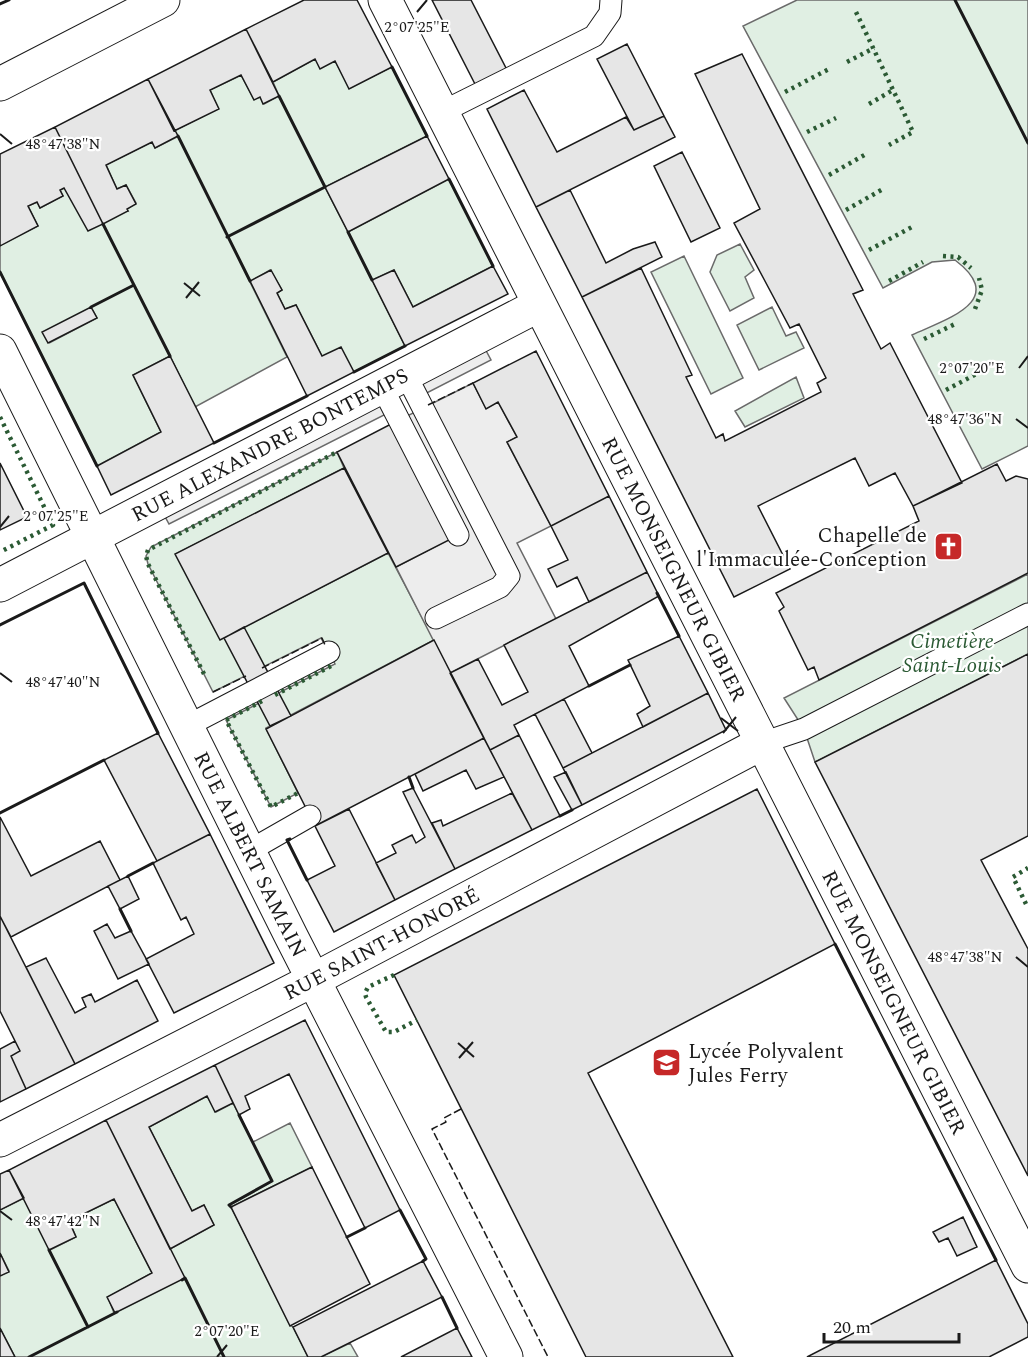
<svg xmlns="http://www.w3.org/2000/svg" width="1028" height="1357" font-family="Spectral,serif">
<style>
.green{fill:#e0efe3;stroke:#6a6a6a;stroke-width:1.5;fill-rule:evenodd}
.parking{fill:#ededed;stroke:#6a6a6a;stroke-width:1.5}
.building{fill:#e6e6e6;stroke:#1a1a1a;stroke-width:1.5}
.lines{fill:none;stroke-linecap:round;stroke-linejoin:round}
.service-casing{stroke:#1a1a1a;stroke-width:23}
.minor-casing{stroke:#1a1a1a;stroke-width:35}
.service{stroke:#fff;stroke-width:21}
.minor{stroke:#fff;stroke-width:33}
.hedge{stroke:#2b5a34;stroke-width:4.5;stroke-dasharray:3 4.5;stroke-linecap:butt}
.fence{stroke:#1a1a1a;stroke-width:1.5;stroke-dasharray:8 3;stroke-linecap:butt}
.wall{stroke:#1a1a1a;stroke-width:3}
.ticks{fill:none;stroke:#1a1a1a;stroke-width:2}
.labels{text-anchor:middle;stroke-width:4.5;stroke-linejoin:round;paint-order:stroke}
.street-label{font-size:21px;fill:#1a1a1a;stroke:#fff}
.poi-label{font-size:21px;fill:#1a1a1a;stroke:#fff;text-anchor:end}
.park-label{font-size:21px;font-style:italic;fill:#2b5a34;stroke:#fff}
.ticks-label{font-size:15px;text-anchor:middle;fill:#1a1a1a;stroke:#fff;stroke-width:4.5;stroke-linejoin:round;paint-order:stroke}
</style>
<rect width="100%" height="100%" fill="#fff"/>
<path class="green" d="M797 0H1028V446L982 469 912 335C946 319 1009 301 955 260L932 262 883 288 743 26Z
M315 59 335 61 350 88 392 67 427 136 325 187 348 232 449 179 493 266 413 307 394 270 372 280 405 346 354 372 322 356 296 305 285 309 277 293 282 290 270 270 250 282 287 357 195 407 170 356 133 375 161 432 97 466 0 272V245L38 226 28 206 37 202 40 208 63 196 60 190 64 188 128 211 127 209 136 203 126 185 117 189 106 165 152 142 155 148 177 137 174 131 218 109 210 90 241 75 254 99 260 97 264 104 279 96 273 82ZM91 307 97 318 49 343Z
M740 244 754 270 745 277 754 298 730 311 710 272 717 255Z
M684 256 743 378 711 394 651 272Z
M772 307 786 336 796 332 804 348 759 370 737 325Z
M796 377 804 398 745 427 735 411Z
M337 452 344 468 176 554 244 627 388 553 434 640 266 728 298 793 271 807 226 720 335 664 321 638 213 692 148 564 146 556 151 547Z
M1028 574V654L815 762 804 729 784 698Z
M207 1096 216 1112 233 1103 253 1142 290 1123 312 1167 231 1207 290 1325 293 1327 308 1357H15L0 1328V1276L9 1271 0 1253V1210L24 1198 50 1250 76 1237 69 1221 114 1199 152 1273 108 1297 114 1313 184 1278 170 1249 214 1225 204 1205 192 1211 149 1127Z
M350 1343 358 1357H321Z"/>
<path class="parking" d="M483 345 491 360 417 398 410 384Z
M473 383 486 408 498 402 517 437 507 442 551 526 517 543 556 619 450 673 396 567 465 531 407 416Z
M385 394 394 410 169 524 162 511Z"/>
<path class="building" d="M304 0H357L392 67 349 89 335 61 320 69 315 59 273 82 246 29Z
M432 0H471L507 70 476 86Z
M246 29 279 96 263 104 260 97 254 100 241 75 210 90 219 109 174 131 148 79Z
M627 44 664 116 634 130 597 59Z
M742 54 863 290 853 294 881 349 890 343 962 483 913 506 895 473 869 486 855 458 758 506 790 569 734 597 582 297 641 268 692 375 686 377 716 438 723 434 725 441 821 392 817 383 826 378 799 324 790 328 734 223 760 209 695 74Z
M148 79 178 136 155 148 152 142 106 165 117 189 126 185 136 204 127 209 128 211 103 224 55 127Z
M524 90 557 152 626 117 634 130 664 116 675 137 536 207 487 109Z
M55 127 103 224 88 231 64 188 60 190 63 196 40 208 37 202 28 206 38 226 0 246V154Z
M427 136 449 179 348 232 325 187Z
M682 152 720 228 691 242 654 166Z
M570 190 606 263 633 249 655 242 662 257 582 297 536 207Z
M493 266 508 294 405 346 372 280 394 270 413 307Z
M271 270 282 290 277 293 285 309 296 305 322 356 341 347 354 372 307 396 250 281Z
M91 307 97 318 48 343 42 332Z
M536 351 609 496 551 526 507 442 517 437 498 402 486 409 473 383Z
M170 356 214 443 111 495 97 466 161 432 133 375Z
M391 424 451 539 396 567 337 452Z
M0 463 27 517 0 530Z
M997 464 1006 481 1016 476 1028 479V573L819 680 814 667 808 670 779 611 784 607 776 593 919 521 913 506Z
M344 468 388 553 220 640 175 554Z
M609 496 647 572 589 602 577 577 557 587 548 569 568 560 551 526Z
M647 572 659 596 569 646 589 686 514 725 519 735 490 750 450 673 478 659 502 705 528 692 504 645Z
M244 627 291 716 270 726 224 638Z
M679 636 708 693 643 727 637 714 650 706 628 660Z
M434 640 484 738 315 826 266 729Z
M1028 654V836L981 860 1028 949V1176L815 762Z
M708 693 726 730 582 805 563 768Z
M564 699 592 753 563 768 535 714Z
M158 733 210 834 157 861 104 760Z
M519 735 560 816 532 830 490 750Z
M484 738 504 777 476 789 466 770 423 791 415 774Z
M566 772 582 805 572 810 554 777Z
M413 788 455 869 395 900 376 863 396 853 392 845 412 835 416 843 425 837 403 792Z
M757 789 835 944 588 1073 733 1357H586L394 975Z
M512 793 532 830 455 869 432 823 441 820 443 826Z
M349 809 395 900 334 932 307 880 335 866 315 826Z
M0 817 31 876 100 841 120 880 11 937 0 916Z
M210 834 274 963 174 1013 146 959 194 934 186 917 181 920 153 863Z
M128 876 139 899 120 909 108 886Z
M0 916 75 1064 26 1089 11 1056 20 1051 0 1011Z
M107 924 115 938 131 931 149 964 118 979 94 931Z
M46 958 75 1013 86 1007 82 998 91 994 95 1002 137 980 158 1021 75 1064 26 967Z
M305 1020 400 1210 365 1228 289 1074 245 1096 250 1109 239 1115 215 1065Z
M15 1041 20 1051 11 1056 26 1089 0 1102V1049Z
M215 1065 233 1103 215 1112 207 1096 149 1127 192 1211 204 1205 214 1225 170 1249 106 1120Z
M106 1120 185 1278 115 1313 107 1297 152 1273 114 1199 69 1221 76 1237 49 1250 9 1170Z
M312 1167 370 1284 290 1326 231 1207Z
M9 1170 24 1198 0 1210V1174Z
M963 1217 977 1247 957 1256 948 1238 939 1242 933 1232Z
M0 1253 9 1272 0 1276Z
M996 1260 1028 1324V1337L989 1357H807Z
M423 1261 442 1297 321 1357H308L293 1327Z
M0 1328 15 1357H0Z
M457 1328 472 1357H401Z"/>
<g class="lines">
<defs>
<path id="service" d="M442 112 594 36 610 13 611 0
M406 375 509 576 500 587 436 618
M382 387 458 535
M187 726 329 652
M762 743 804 729 1028 614
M249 851 310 816"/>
<g id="minor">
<path id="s1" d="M385 0 1028 1266"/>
<path d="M0 84 163 0"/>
<path id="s2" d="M0 351 291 936 506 1357"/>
<path id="s3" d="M0 585 539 305"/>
<path id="s4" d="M0 1140 313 980 762 743"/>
</g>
</defs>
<use href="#service" class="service-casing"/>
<use href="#minor" class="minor-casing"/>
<use href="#service" class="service"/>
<use href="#minor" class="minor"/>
<path class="hedge" d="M856 12 913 132 889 145
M847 62 874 48
M785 92 829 69
M869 104 893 90
M807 132 836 118
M829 175 868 153
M846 210 883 189
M869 250 912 227
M943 256 958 257 971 268
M889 281 923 262
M975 309 982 290 979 278
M924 339 955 324
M946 390 984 370
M0 417 53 525 0 552
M204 674 148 564 146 556 148 550 337 452
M275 695 335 664
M262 701 226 720 271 807 298 793
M1026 904 1013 877 1028 868
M394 975 368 987 365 993 366 997 386 1032H394L417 1020"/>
<path class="fence" d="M428 405 473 383
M262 668 322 638 325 645
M213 692 246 676
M461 1109 444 1118 446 1122 432 1129 548 1357"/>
<path class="wall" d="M955 0 1028 143
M0 4 9 0
M392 67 427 136
M178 136 250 281
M449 179 493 266
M103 224 170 356
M348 232 372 280
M227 237 325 187 279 96
M0 272 97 466
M91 307 134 285
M354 372 405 346
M214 443 307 396
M657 593 679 636
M0 625 84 583 158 733
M589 686 630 665
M409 777 413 788
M0 813 104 760
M560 816 572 810
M290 839 287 840 307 880
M128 876 153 863
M120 909 131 931
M835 944 996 1260
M231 1207 229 1205 272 1181 239 1115
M400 1210 426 1259 423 1261
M347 1237 365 1228
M49 1250 88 1327
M182 1280 185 1278 224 1357
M442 1297 457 1328
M29 1357 117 1312"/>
</g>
<path class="ticks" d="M417 12 427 0M0 134 12 144M184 283 200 296M186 298 199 282M1019 368 1028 356M1016 419 1028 428M0 527 9 516M0 673 12 682M721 718 738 731M723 733 736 717M1016 957 1028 967M458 1043 474 1057M459 1058 473 1042M0 1211 12 1220M217 1357 227 1345"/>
<defs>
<symbol id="church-square" viewBox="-11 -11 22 22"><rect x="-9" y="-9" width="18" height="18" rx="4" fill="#c62828" stroke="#fff"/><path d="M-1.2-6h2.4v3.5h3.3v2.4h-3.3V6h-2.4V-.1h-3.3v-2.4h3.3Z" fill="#fff"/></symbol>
<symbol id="school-square" viewBox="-11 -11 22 22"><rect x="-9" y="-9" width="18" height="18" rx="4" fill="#c62828" stroke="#fff"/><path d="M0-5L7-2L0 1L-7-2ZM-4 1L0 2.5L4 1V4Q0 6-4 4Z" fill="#fff"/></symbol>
</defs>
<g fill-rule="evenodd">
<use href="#church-square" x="932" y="530" width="33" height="33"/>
<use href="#school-square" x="650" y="1046" width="33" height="33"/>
</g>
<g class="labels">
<g class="street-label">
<text dy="7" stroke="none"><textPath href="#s3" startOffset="304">RUE ALEXANDRE BONTEMPS</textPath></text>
<text dy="7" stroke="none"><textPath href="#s1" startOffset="638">RUE MONSEIGNEUR GIBIER</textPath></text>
<text dy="7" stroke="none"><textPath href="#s2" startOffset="562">RUE ALBERT SAMAIN</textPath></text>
<text dy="7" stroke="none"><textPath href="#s4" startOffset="429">RUE SAINT-HONORÉ</textPath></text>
<text dy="7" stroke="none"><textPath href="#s1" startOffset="1124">RUE MONSEIGNEUR GIBIER</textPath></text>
</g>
<g class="poi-label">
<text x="927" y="542">Chapelle de<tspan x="927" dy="24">l'Immaculée-Conception</tspan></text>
<text x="688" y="1058" text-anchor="start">Lycée Polyvalent<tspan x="688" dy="24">Jules Ferry</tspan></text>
</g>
<g class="park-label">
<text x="952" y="648">Cimetière<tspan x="952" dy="24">Saint-Louis</tspan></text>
</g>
</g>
<g class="ticks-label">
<text x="417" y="32">2°07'25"E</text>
<text x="63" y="149">48°47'38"N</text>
<text x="972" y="373">2°07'20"E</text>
<text x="965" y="424">48°47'36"N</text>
<text x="56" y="521">2°07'25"E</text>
<text x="63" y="687">48°47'40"N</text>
<text x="965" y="962">48°47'38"N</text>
<text x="63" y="1226">48°47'42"N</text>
<text x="227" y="1336">2°07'20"E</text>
</g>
<path d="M824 1333v9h135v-9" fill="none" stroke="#1a1a1a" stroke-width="3"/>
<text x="833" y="1333" font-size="18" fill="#1a1a1a" stroke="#ffffff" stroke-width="4.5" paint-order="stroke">20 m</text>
</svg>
